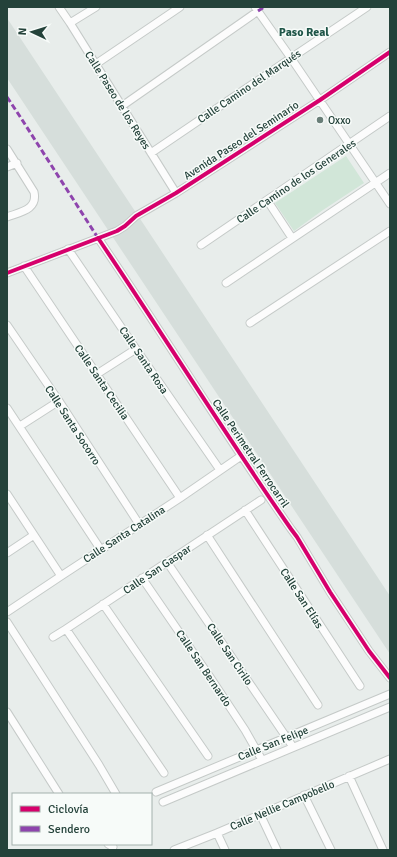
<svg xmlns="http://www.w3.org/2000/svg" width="397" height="857" font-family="Signika,sans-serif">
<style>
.built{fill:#d6dedb}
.green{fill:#d1e6d8}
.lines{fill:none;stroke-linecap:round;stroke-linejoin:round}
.street-casing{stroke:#c5cac8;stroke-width:9}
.street{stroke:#fcfcfc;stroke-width:7}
.quiet{stroke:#8e44ad;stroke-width:3;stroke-dasharray:6 3;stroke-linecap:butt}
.cycleway-casing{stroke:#f7fbf9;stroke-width:6}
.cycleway{stroke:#d6006c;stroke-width:4}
.poi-dot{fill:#697e78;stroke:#f7fbf9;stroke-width:1.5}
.labels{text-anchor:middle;stroke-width:3;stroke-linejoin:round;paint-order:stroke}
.street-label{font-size:11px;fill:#24423a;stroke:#f7fbf9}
.poi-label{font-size:11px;fill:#24423a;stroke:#f7fbf9;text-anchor:start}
.neighbourhood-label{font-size:12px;font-weight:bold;fill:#1f5548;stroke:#f7fbf9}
</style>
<rect width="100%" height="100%" fill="#e8edeb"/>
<path class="built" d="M7 18 390 596V654L7 78Z"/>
<path class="green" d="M346 156 364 183 323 210 294 231 275 203Z"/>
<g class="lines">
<defs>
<path id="street" d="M59 7 70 23 176 193
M255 7 291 58 390 204
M70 23 96 7
M96 64 180 7
M122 106 258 11
M7 149 34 192C38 210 20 212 7 217
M151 153 291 58 367 7
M7 167 17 163
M267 200 292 238
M98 238C163 334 224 433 291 529L297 537 330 592 369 651 390 678
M201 245 390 116
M68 249 136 349 220 470
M24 266 180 498
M7 273 117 231 125 226 136 216 176 193 320 100 390 52
M226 283 390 173
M250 323 390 231
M7 325 59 401 139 524
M97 374 136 349
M7 408 101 550
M20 426 59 401
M7 494 61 576
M245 510 360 686
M207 535 318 705
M7 553 34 535
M167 562 293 747
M142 578 210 677 245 730 262 760
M103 604 208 756
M7 612 61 576 180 498 241 456
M7 622 99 765 116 794
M66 629 164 773
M53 637 66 629 261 500
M7 712 59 794
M349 776 383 850
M156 792 390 694
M304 795 331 850
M163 802 390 707
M260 814 277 850
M217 833 225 850
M108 844 113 847
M174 850 217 833 390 759"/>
</defs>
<use href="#street" class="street-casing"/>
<use href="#street" class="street"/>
<path class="quiet" d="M258 11 264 7
M7 97 19 115 98 238"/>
<defs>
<path id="cycleway" d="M98 238C163 334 224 433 291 529L297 537 330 592 369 651 390 678
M7 273 117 231 125 226 136 216 176 193 320 100 390 52"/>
</defs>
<use href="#cycleway" class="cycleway-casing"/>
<use href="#cycleway" class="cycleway"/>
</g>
<circle class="poi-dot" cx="320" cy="120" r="4"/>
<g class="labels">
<g class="street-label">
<text transform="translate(249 86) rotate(-34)" y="4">Calle Camino del Marqués</text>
<text transform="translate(118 100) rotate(58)" y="4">Calle Paseo de los Reyes</text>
<text transform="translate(241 140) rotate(-33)" y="4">Avenida Paseo del Seminario</text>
<text transform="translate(296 181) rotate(-34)" y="4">Calle Camino de los Generales</text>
<text transform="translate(144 360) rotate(56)" y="4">Calle Santa Rosa</text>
<text transform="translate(102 382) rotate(56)" y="4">Calle Santa Cecilia</text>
<text transform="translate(73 425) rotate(57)" y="4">Calle Santa Socorro</text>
<text transform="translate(251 453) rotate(56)" y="4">Calle Perimetral Ferrocarril</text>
<text transform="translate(124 534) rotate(-33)" y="4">Calle Santa Catalina</text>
<text transform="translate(157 569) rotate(-34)" y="4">Calle San Gaspar</text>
<text transform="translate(302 598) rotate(57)" y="4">Calle San Elías</text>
<text transform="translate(230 654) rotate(56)" y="4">Calle San Cirilo</text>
<text transform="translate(204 668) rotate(56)" y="4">Calle San Bernardo</text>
<text transform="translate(273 743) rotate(-22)" y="4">Calle San Felipe</text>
<text transform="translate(282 805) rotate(-23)" y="4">Calle Nellie Campobello</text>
</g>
<g class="poi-label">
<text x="328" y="124">Oxxo</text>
</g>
<g class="neighbourhood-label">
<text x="304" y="36">Paso Real</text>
</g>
</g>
<rect width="397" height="857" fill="none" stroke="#24423a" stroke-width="16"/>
<rect x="12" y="793" width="140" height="52" fill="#f7fbf9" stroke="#a3b1ad"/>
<rect x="20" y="806" width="20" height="6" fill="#d6006c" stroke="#a3b1ad"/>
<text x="48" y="813" font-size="12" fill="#24423a">Ciclovía</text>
<rect x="20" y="826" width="20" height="6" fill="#8e44ad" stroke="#a3b1ad"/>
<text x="48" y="833" font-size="12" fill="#24423a">Sendero</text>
<g transform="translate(32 32) rotate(274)" stroke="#f7fbf9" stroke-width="3" paint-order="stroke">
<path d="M0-3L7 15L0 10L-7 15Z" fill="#24423a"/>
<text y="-6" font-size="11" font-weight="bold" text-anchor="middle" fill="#24423a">N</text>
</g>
</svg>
